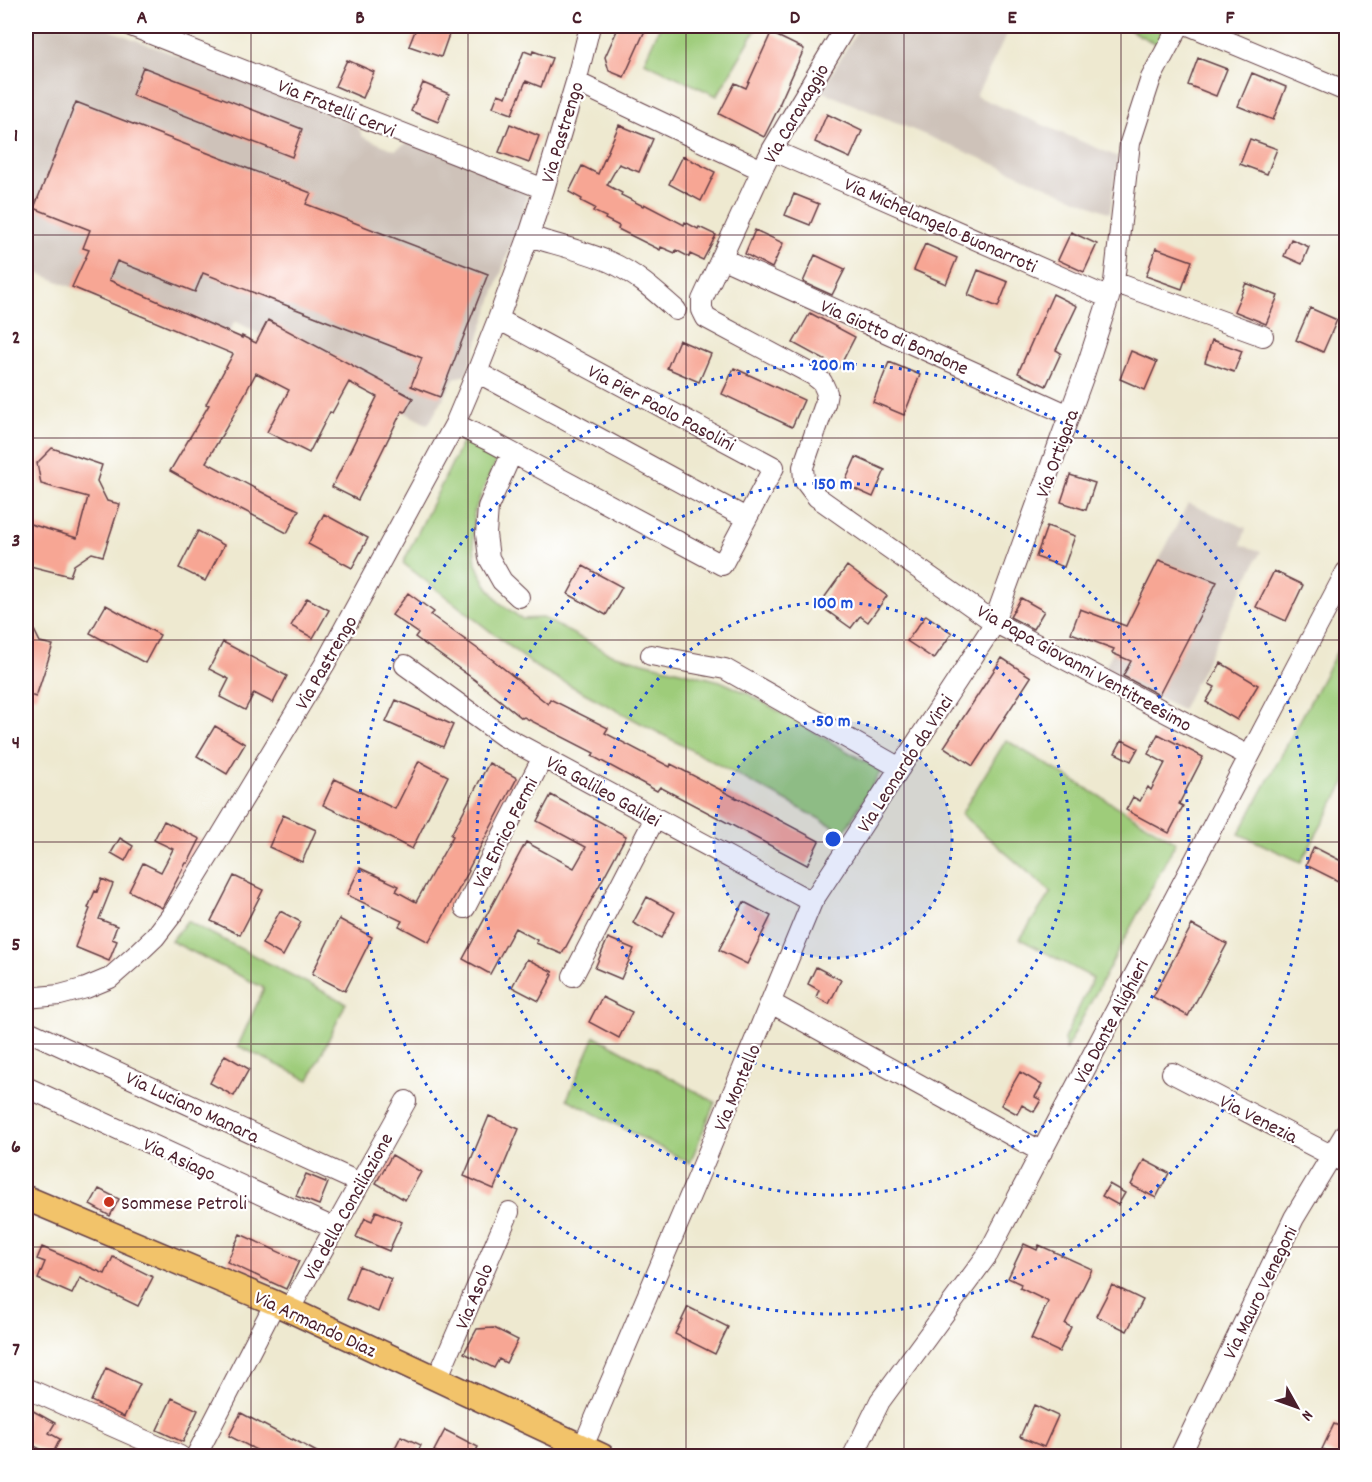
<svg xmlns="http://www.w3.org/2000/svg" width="1372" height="1482" font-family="Dekko,sans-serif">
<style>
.industrial{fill:#cec2b9}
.green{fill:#9ecc7a;stroke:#747652;stroke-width:1.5}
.building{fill:#f7a694}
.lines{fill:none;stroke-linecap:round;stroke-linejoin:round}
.minor-casing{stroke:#633d44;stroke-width:22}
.major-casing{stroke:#633d44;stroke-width:27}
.minor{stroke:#fff;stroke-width:20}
.major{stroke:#f2c36a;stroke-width:24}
.grid{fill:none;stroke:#4a1f2b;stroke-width:1.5;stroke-opacity:0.55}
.ring{fill:none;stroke:#1d4ed8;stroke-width:3;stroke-dasharray:3 6}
.poi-dot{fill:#c8321e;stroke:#fff;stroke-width:2}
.labels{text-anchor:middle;stroke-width:4.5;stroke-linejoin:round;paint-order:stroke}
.street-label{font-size:20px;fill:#4a1f2b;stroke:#fff}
.poi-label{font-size:20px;fill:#4a1f2b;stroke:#fff;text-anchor:start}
.centre{fill:#1d4ed8;stroke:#fff;stroke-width:3}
.ring-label{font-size:18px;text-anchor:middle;font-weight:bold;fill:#1d4ed8;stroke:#fff;stroke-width:4.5;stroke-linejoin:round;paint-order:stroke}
.neatline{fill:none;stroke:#4a1f2b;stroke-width:2}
.grid-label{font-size:20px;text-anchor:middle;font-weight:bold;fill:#4a1f2b}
</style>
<rect width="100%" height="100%" fill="#fff"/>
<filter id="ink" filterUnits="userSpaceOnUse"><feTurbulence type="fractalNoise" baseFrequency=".0167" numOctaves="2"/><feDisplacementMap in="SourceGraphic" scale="12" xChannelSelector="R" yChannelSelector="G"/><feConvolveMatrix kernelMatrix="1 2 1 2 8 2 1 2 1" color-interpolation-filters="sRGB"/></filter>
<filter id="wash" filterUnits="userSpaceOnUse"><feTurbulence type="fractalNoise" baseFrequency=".008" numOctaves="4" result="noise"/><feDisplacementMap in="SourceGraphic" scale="24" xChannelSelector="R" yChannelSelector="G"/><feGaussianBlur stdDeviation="1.35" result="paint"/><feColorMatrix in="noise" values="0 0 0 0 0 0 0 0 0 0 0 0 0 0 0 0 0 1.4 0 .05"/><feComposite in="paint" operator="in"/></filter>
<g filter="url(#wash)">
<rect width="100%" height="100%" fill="#eee9d0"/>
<path class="industrial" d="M26 26H100L357 125 363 137 395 150 409 142 522 186 527 198 466 375 455 378 428 425 235 321 221 349 26 268Z
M860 26H1011L976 96 1118 157 1110 213 821 91Z
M1188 503 1246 528 1241 545 1261 551 1182 710 1103 671Z"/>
<path class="green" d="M660 26H758L717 96 644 62Z
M1122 26H1169L1158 45Z
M465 437 499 456 484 487 474 513 473 538 476 564 486 584 499 602 522 619 543 618 611 654 720 681 749 694 881 771 844 832 536 667 403 563Z
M1339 648 1346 651V781L1301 862 1239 834Z
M1006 740 1176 842 1066 1049 1064 1039 1093 978 1020 939 1051 892 961 814Z
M187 921 346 1003 309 1080 238 1046 264 988 171 941Z
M595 1036 715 1102 690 1163 567 1099Z"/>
<g id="blocks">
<path class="building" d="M417 26H452L441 57 409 46Z
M619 26H647L624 77 609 71 605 57Z
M771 33 804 49 779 105H780L764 137 719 114 735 83 746 88Z
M524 51 532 54 533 51 552 58 541 87 526 81 512 114 493 107 498 94 506 97Z
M1198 58 1227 69 1216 96 1188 85Z
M347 60 374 72 363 98 335 86Z
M143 67 302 129 292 157 132 95Z
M1252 73 1286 87 1273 120 1238 106Z
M423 83 449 94 438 122 411 111Z
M76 102 311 193 306 204 488 274 440 397 411 386 422 358 203 273 195 292 117 261 109 280 242 338V336L256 343 268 320 413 398 405 412 402 411 358 500 332 487 377 397 349 382 332 413 330 412 309 453 267 432 289 390 256 373 232 418 206 462 269 496 299 510 287 533 241 509 240 510 170 471 209 405 206 404 233 354 72 287 89 250 83 248 90 230 34 208Z
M827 114 862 131 850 158 815 142Z
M510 124 539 136 529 163 499 152Z
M619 125 653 139 639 172 619 164 607 185 622 193 621 195 643 206 644 204 684 225 685 222 698 229 699 227 716 235 703 260 690 254 689 257 676 250 675 253 661 247 660 250 618 229 619 226 605 219 606 217 593 211 595 208 581 201 582 199 569 192 582 166 598 174Z
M1250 139 1277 149 1267 174 1240 164Z
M683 156 715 172 701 201 669 184Z
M794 194 819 204 810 225 785 215Z
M755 230 783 243 772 268 745 254Z
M1071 232 1097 244 1084 272 1058 260Z
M1291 239 1309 247 1302 264 1284 256Z
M925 244 957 258 946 284 914 270Z
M1156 248 1192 261 1182 289 1146 276Z
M815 255 845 269 832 295 803 282Z
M978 270 1008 282 998 307 968 295Z
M1246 283 1278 296 1266 324 1234 311Z
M1053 294 1077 306 1056 350 1061 353 1046 386 1018 373Z
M1310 308 1337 320 1323 352 1296 340Z
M810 313 855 337 839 368 793 343Z
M679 340 711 354 699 382 667 368Z
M1212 340 1242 351 1234 372 1205 362Z
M1131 351 1157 362 1145 390 1120 379Z
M889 362 920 375 904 415 873 402Z
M734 368 804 400 792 427 722 394Z
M52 448 102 465 97 481 107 501 120 504 103 556 92 553 74 565 70 576 26 565V530L30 524 77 538 88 497 41 484 37 463Z
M856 457 885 470 873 497 844 484Z
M1070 475 1095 483 1086 510 1061 502Z
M324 514 368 538 352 568 308 544Z
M1047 526 1075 536 1064 567 1036 557Z
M198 531 224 545 205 581 179 568Z
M1159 560 1217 582 1159 695 1123 676 1131 661 1112 653 1114 649 1071 633 1080 609 1126 626Z
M583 566 622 587 606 615 568 594Z
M847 566 887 596 868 622 860 616 851 628 819 605Z
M1274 571 1303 585 1286 621 1256 607Z
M408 593 434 612 431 615 493 660 548 704 550 699 608 728 605 733 670 767 671 764 736 798V797L819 841 807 865 660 787 657 791 592 756 594 753 524 717 522 718 475 680 415 637 418 633 392 615Z
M307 598 329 610 313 638 291 626Z
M1021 598 1044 611 1033 629 1010 617Z
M106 605 160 635 145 663 90 633Z
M26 614 40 642 53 645 36 697 26 694Z
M926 615 952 633 934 659 907 641Z
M223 642 287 676 273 703 254 693 245 710 220 697 229 679 209 669Z
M1002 658 1031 677 973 766 944 747Z
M1221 663 1258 685 1237 720 1206 702 1215 687 1209 684Z
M396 700 453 725 443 747 386 722Z
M215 726 245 744 227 774 197 756Z
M1158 734 1203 757 1179 804 1183 806 1169 833 1126 810 1133 797 1140 801 1148 787 1151 790 1165 763 1148 754Z
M1122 740 1138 748 1131 761 1115 753Z
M419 761 448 776 412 849 323 805 335 779 395 809Z
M489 763 517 778 468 870 469 871 429 942 399 926 402 921 347 895 360 868 399 886 396 891 416 902 453 836 451 835Z
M551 795 626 836 562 954 536 943 537 940 515 928 490 974 463 959 526 842 574 868 586 847 537 821Z
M283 815 316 830 302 862 269 847Z
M164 821 200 839 188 863H186L162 908 129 891 143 863 161 872 173 849 154 840Z
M120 838 133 846 125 861 111 853Z
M1314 847 1347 864V871L1340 882 1306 865Z
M234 876 263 890 240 935 211 921Z
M102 879 113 884 99 919 117 926 112 939 117 941 109 961 75 947 90 909 88 908 95 891 97 892Z
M647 897 675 912 661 938 633 923Z
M744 902 771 916 747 964 719 950Z
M280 911 301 922 283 956 262 944Z
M339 919 372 937 345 991 312 974Z
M1192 925 1227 944 1188 1016 1153 997Z
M608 938 634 949 621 979 595 968Z
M527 959 553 972 551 974 553 975 539 1001 512 987Z
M816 967 841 980 829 1004 816 997 819 990 808 984Z
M602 997 632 1012 619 1038 589 1022Z
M225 1055 249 1069 234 1096 210 1083Z
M1020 1072 1042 1085 1035 1097 1041 1100 1034 1112 1022 1105 1017 1114 1001 1105Z
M489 1116 519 1129 494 1189 464 1176Z
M392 1155 421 1172 405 1200 376 1183Z
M1144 1160 1169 1173 1156 1198 1131 1185Z
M306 1174 328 1183 319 1205 296 1196Z
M1109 1184 1125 1193 1118 1205 1102 1196Z
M99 1189 119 1199 110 1216 90 1205Z
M376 1211 402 1222 389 1251 356 1237 365 1218 372 1221Z
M240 1234 299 1261 286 1289 227 1262Z
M1024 1244 1037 1250 1039 1245 1092 1269 1065 1324 1071 1327 1059 1352 1031 1339 1048 1302 1047 1301 1020 1288 1021 1284 1008 1278Z
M42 1247 105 1274 113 1257 153 1277 138 1306 80 1278 72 1294 38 1279 45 1262 37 1259Z
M359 1266 391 1279 378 1312 346 1299Z
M1112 1285 1143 1300 1127 1331 1096 1316Z
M688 1307 728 1327 715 1354 675 1334Z
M494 1328 518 1340 506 1363 499 1359 494 1368 464 1353 477 1329Z
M106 1368 140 1384 124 1417 91 1401Z
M172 1398 198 1410 183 1442 157 1430Z
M1034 1405 1058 1416 1044 1447 1020 1437Z
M26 1407 55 1423 49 1433 60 1439 52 1455 26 1442Z
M241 1413 292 1440 293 1439 324 1456H268L229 1436Z
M1334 1424 1347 1429V1456H1338L1322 1449Z
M445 1430 478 1447 473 1456H445L434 1451Z
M401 1436 421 1445 416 1456H391Z"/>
</g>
</g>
<g filter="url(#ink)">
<use href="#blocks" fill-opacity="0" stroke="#633d44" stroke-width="1.5"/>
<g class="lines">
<defs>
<path id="minor" d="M131 26 544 189
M846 26 772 150 762 170 702 300V310L706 318 813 375 822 382 827 393 825 404 803 467 804 480 817 497 994 622 1249 756
M1191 26 1346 91
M576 82 762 170
M772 150 1109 298
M528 238 538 239C562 246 587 252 610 262 635 273 656 292 676 310
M721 258 1069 415
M1114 282 1263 336
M477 372 746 518
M455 424 490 441 722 565 774 467 498 319
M512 453 488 507 486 534 489 558 502 581 519 597
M651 655 725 669 900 768
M405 665 503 736 812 902
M465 908 543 757
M573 976 655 818
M26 998 60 995 86 988 110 978 135 956 155 937 174 912 216 844 326 662 455 424 477 372 498 319 528 238 544 189 576 82 590 26
M771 1003 1042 1152
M26 1030 360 1183
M1172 1073 1346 1163
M26 1087 334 1228
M289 1310 406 1101
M437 1379 509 1212
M26 1388 180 1456
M196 1456 275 1303
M579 1456 698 1177 812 902 989 632 994 622 1085 372 1114 282 1130 143 1151 78 1179 26
M853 1456 880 1401 988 1254 1346 572
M1180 1456 1294 1218 1346 1132"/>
<path id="major" d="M26 1198 275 1303 602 1456"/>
</defs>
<use href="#minor" class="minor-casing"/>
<use href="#major" class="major-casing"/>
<use href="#minor" class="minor"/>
<use href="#major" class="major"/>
</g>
</g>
<path class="grid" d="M251 26V1456M468 26V1456M686 26V1456M904 26V1456M1121 26V1456M26 235H1346M26 438H1346M26 640H1346M26 842H1346M26 1044H1346M26 1247H1346"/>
<circle cx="833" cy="839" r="119" fill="#1d4ed8" fill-opacity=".12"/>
<g class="ring">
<circle cx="833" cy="839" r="119"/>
<circle cx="833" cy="839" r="237"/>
<circle cx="833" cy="839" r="356"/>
<circle cx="833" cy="839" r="475"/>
</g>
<circle class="poi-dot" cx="109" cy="1202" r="6"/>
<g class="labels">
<g class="street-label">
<text transform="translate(337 107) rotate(22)" y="7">Via Fratelli Cervi</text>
<text transform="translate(795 113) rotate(-60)" y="7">Via Caravaggio</text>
<text transform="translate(561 132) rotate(-73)" y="7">Via Pastrengo</text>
<text transform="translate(941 224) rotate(24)" y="7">Via Michelangelo Buonarroti</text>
<text transform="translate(895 336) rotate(24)" y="7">Via Giotto di Bondone</text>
<text transform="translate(662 407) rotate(28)" y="7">Via Pier Paolo Pasolini</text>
<text transform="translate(1056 453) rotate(-70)" y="7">Via Ortigara</text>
<text transform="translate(325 662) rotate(-60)" y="7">Via Pastrengo</text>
<text transform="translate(1085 667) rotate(29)" y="7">Via Papa Giovanni Ventitreesimo</text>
<text transform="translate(904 763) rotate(-57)" y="7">Via Leonardo da Vinci</text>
<text transform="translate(604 790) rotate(29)" y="7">Via Galileo Galilei</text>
<text transform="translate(504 832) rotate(-63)" y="7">Via Enrico Fermi</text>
<text transform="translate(1110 1021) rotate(-62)" y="7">Via Dante Alighieri</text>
<text transform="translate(736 1087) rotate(-67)" y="7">Via Montello</text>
<text transform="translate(193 1106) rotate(25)" y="7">Via Luciano Manara</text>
<text transform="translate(1259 1118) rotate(27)" y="7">Via Venezia</text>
<text transform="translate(180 1158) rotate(25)" y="7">Via Asiago</text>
<text transform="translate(347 1206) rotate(-61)" y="7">Via della Conciliazione</text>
<text transform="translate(1259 1292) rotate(-64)" y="7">Via Mauro Venegoni</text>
<text transform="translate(473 1296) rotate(-67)" y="7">Via Asolo</text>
<text transform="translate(316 1323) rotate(25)" y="7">Via Armando Diaz</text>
</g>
<g class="poi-label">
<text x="121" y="1209">Sommese Petroli</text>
</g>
</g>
<circle cx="833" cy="839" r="9" class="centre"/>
<g class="ring-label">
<text x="833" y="370">200 m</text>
<text x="833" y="489">150 m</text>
<text x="833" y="608">100 m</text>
<text x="833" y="726">50 m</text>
</g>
<rect width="1372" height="1482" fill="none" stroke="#fff" stroke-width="66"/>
<g transform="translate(1297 1407) rotate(130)" stroke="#ffffff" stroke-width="4.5" paint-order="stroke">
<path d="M0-4.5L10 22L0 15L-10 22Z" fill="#4a1f2b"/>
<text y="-9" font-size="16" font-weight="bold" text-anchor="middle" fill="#4a1f2b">N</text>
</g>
<rect x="33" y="33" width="1306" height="1416" class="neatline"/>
<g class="grid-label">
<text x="142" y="23">A</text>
<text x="360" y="23">B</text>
<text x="577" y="23">C</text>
<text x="795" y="23">D</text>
<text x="1012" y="23">E</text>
<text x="1230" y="23">F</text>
<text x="16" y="141">1</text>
<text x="16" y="343">2</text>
<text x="16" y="546">3</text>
<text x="16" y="748">4</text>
<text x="16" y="950">5</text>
<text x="16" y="1152">6</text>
<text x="16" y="1355">7</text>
</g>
</svg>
